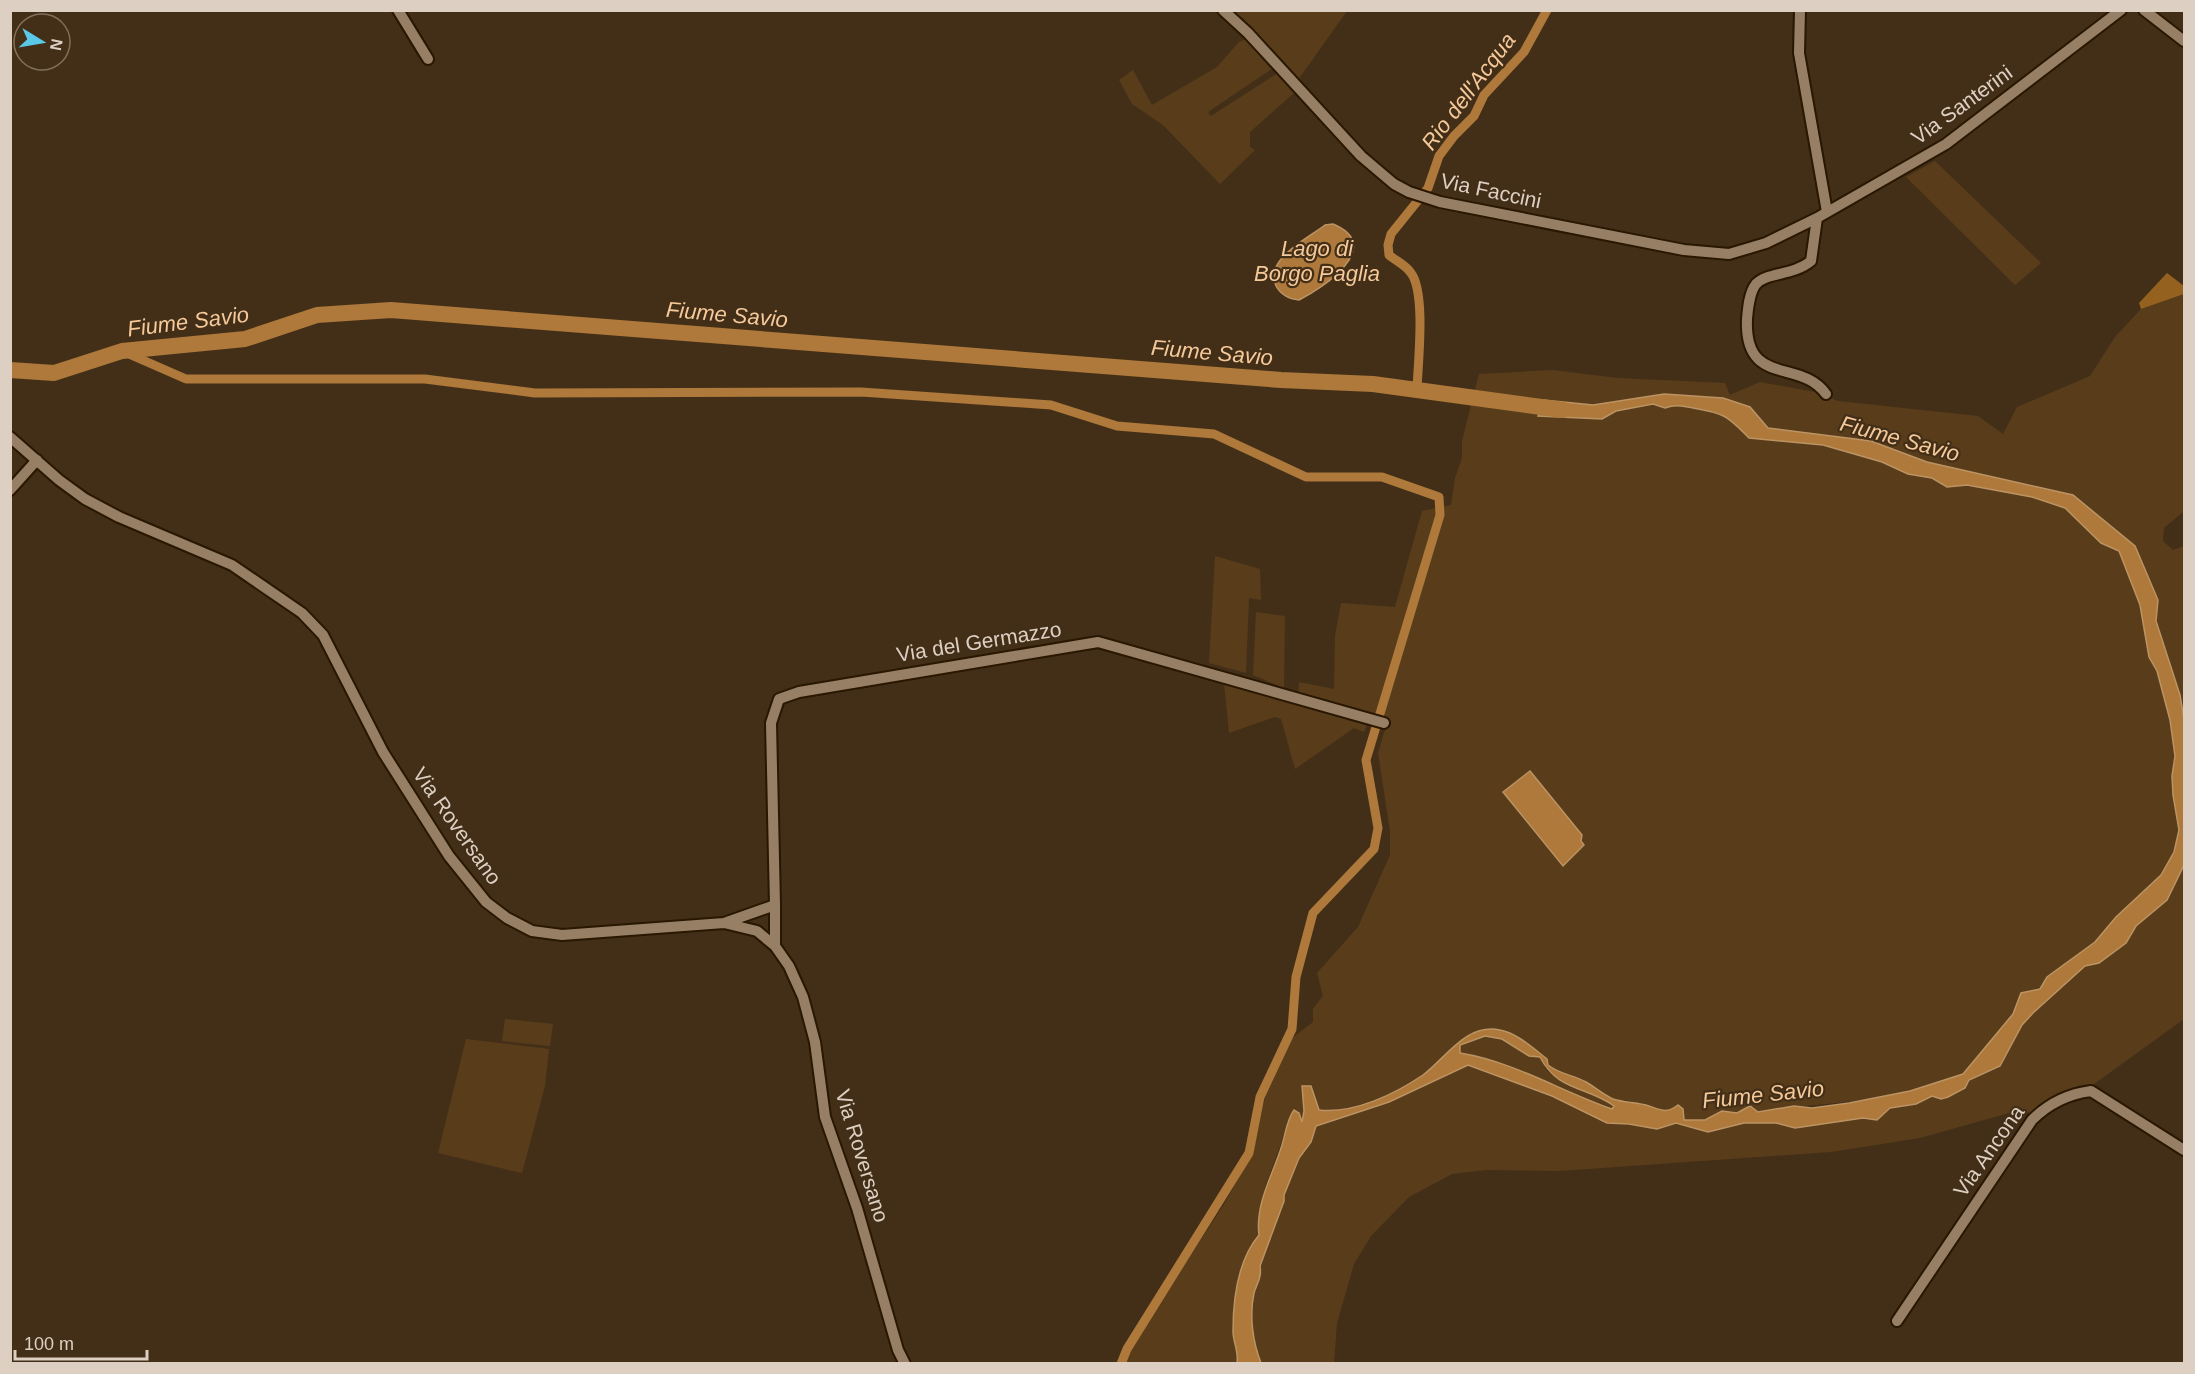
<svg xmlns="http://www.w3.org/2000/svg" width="2195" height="1374" font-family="Arial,sans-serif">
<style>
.green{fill:#593d1b}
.forest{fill:#94611e}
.water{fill:#ae793a;stroke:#bc9363;stroke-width:1.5;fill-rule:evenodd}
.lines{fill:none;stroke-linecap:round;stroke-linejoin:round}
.canal{stroke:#ae793a;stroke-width:9}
.river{stroke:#ae793a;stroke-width:16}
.minor-casing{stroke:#291701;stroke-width:14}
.minor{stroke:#967f65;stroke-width:10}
.labels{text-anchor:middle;stroke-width:4.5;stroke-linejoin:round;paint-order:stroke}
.street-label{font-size:21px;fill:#ddd0c3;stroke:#432f18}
.water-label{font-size:22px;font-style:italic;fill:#f5c999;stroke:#432f18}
</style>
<rect width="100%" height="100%" fill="#432f18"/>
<path class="green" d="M1233 11H1347L1298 80Z
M1246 39 1273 68 1208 112 1211 116 1278 73 1295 92 1250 132V147L1255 150 1220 184 1163 125 1132 104 1119 80 1133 70 1152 105 1217 67 1239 42Z
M1935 161 2041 263 2015 285 1906 177Z
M2184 294V511L2164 528 2163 541 2173 550 2184 546V1019L2079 1095 2041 1114 2016 1111 1920 1138 1831 1152 1559 1171 1486 1170 1452 1174 1409 1197 1371 1236 1354 1264 1337 1323 1334 1363H1261C1253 1343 1249 1316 1254 1293 1257 1283 1262 1278 1260 1266L1284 1201V1195L1299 1158 1311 1142 1316 1126 1389 1102 1468 1065 1552 1096 1607 1123 1629 1124 1657 1129 1676 1123 1709 1132 1744 1123H1776L1795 1128 1863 1118 1877 1120 1890 1108 1916 1104 1920 1088C1867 1104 1812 1103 1758 1112L1750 1106 1737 1113 1721 1111 1705 1120H1683L1671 1110 1658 1112 1647 1105H1637L1631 1101 1616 1100 1598 1091 1586 1082 1556 1071 1548 1065 1547 1059C1534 1049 1517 1033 1500 1030 1466 1023 1447 1057 1423 1075 1395 1095 1354 1113 1319 1111L1311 1086H1302L1304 1111 1301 1124 1287 1121C1280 1159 1254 1196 1259 1235 1238 1260 1232 1298 1233 1331 1233 1342 1239 1352 1237 1363L1123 1364 1129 1349 1223 1206 1253 1153 1266 1092 1292 1038 1313 1022V1009L1323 996 1317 973 1358 927 1390 855V831L1378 753 1388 720 1372 713 1364 732 1354 728 1295 769 1281 719 1275 717 1229 733 1224 683 1298 700 1299 682 1334 689 1335 636 1341 603 1395 607 1422 511 1451 505 1455 478 1462 458V441L1479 374 1552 370 1618 378 1725 383 1730 395 1760 382 1815 392 1838 401 1978 416 2003 434 2017 407 2090 376 2115 337 2141 309Z
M1215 556 1260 569 1261 600 1249 598 1246 673 1209 663Z
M1256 612 1285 616 1284 688 1253 675Z
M505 1019 553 1024 550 1046 502 1041Z
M1485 1036 1502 1039 1529 1056 1540 1057 1547 1071 1615 1106 1612 1110C1560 1091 1516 1060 1460 1054L1459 1045Z
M466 1039 549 1049 545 1086 522 1173 438 1153Z"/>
<path class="forest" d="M2167 273 2184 286V294L2141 309 2139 303Z"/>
<path class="water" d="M1333 224C1386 246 1323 288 1299 300 1288 299 1281 295 1276 286 1263 260 1308 238 1325 225Z
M1664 394 1723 398 1750 407 1768 428 1871 441 1927 462 2073 495 2135 546 2158 600 2156 621 2180 695 2184 719V865L2167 900 2136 926 2126 943 2099 963 2085 966 2033 1013 2022 1025 2000 1066 1969 1080 1965 1088 1948 1097 1941 1099 1932 1096 1916 1104 1890 1108 1877 1120 1863 1118 1795 1128 1776 1123H1744L1708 1132 1676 1123 1657 1129 1629 1124 1607 1123 1552 1096 1468 1065 1389 1102 1316 1126 1311 1142 1299 1158 1284 1195V1201L1260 1266C1262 1278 1257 1283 1254 1293 1249 1316 1253 1343 1261 1363H1237C1239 1352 1233 1342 1233 1331 1233 1298 1238 1260 1259 1235 1255 1203 1273 1175 1282 1145 1286 1132 1286 1122 1294 1110L1299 1113 1302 1122 1304 1111 1302 1086H1311L1319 1110C1354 1114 1395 1094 1423 1075 1447 1057 1466 1023 1500 1030 1517 1033 1534 1049 1547 1059L1548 1065C1559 1074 1573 1075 1586 1082 1595 1087 1602 1094 1613 1099 1625 1103 1638 1102 1649 1106 1661 1110 1666 1114 1678 1105L1683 1109 1684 1120H1705L1722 1111 1737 1113 1750 1106 1758 1112 1794 1106 1812 1108 1849 1103 1910 1091 1963 1074 2013 1014 2021 993 2040 989 2047 977 2095 942 2116 917 2161 875 2174 852 2179 830 2173 795 2172 776 2175 756 2170 720 2157 671 2149 657 2140 605 2119 551 2101 543 2065 508 2032 497 1967 485 1947 487 1932 478 1908 474 1882 462 1823 445 1749 438C1727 415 1723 413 1693 408 1681 406 1676 404 1665 408L1653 404 1616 411 1602 419 1538 416 1544 400 1593 405ZM1485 1036 1502 1039 1529 1056 1540 1057C1558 1092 1587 1086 1614 1106L1612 1109C1560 1091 1515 1062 1460 1053V1045Z
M1530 771 1582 835 1581 841 1584 845 1563 866 1503 792Z"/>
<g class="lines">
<path class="canal" d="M122 351 186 379H425L535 393 861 392 1051 405 1117 426 1214 434 1306 477H1382L1439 497 1440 515 1366 760 1378 828 1374 849 1313 913 1296 977 1292 1029 1260 1097 1249 1153 1127 1349 1121 1364
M1417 389C1418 363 1426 293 1411 273 1406 265 1396 261 1389 255L1388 245 1391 234 1428 188 1439 156 1454 136 1474 116 1484 95 1524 52 1547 10"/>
<path class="river" d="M10 370 54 373 122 351 245 339 317 315 391 310 1281 380 1373 384 1563 410"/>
<defs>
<path id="minor" d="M398 10 428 59
M1223 10 1248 33 1361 156 1394 184 1409 192 1440 202 1684 250 1729 254 1766 243 1817 218 1946 144 2121 10
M1800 10 1799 53 1827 212
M2144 10 2184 41
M1817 218 1811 261C1793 276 1767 272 1756 284 1749 293 1748 308 1747 319 1744 388 1801 358 1826 394
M10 437 59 480 85 499 119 517 232 565 302 613 323 635 383 752 449 856 486 902 507 918 532 931 562 935 724 923 757 931 775 946 789 966 803 997 815 1042 825 1117 857 1208 898 1350 905 1364
M10 490 37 460
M724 923 775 905 771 723 779 699 799 692 1098 642 1384 723
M775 946V905
M1897 1321 2032 1120C2049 1103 2068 1094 2091 1091L2184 1150"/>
</defs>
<use href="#minor" class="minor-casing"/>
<use href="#minor" class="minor"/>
</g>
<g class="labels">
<g class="street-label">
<text transform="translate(1962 105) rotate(-36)" y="7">Via Santerini</text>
<text transform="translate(1491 191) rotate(12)" y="7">Via Faccini</text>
<text transform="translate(979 642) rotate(-9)" y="7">Via del Germazzo</text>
<text transform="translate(457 826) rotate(55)" y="7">Via Roversano</text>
<text transform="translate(1989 1151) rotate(-55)" y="7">Via Ancona</text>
<text transform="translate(862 1156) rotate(73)" y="7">Via Roversano</text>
</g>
<g class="water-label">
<text transform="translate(1468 91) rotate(-53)" y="8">Rio dell'Acqua</text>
<text x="1317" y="256">Lago di<tspan x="1317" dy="25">Borgo Paglia</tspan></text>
<text transform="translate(727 314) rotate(5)" y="8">Fiume Savio</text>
<text transform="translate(188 321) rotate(-7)" y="8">Fiume Savio</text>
<text transform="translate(1212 352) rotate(5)" y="8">Fiume Savio</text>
<text transform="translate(1900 438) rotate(15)" y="8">Fiume Savio</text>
<text transform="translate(1763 1094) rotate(-6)" y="8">Fiume Savio</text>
</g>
</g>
<rect width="2195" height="1374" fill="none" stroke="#ddd0c3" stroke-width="24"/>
<g transform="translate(42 42) rotate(101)"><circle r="28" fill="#432f18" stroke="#816f5c" stroke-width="1.5"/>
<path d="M0-4.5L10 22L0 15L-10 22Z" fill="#5ac8e6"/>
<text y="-9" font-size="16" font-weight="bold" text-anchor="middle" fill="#ddd0c3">N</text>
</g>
<path d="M15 1350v9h132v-9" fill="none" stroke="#ddd0c3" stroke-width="3"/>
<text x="24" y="1350" font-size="18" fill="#ddd0c3" stroke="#432f18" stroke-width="4.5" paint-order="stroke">100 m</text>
</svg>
